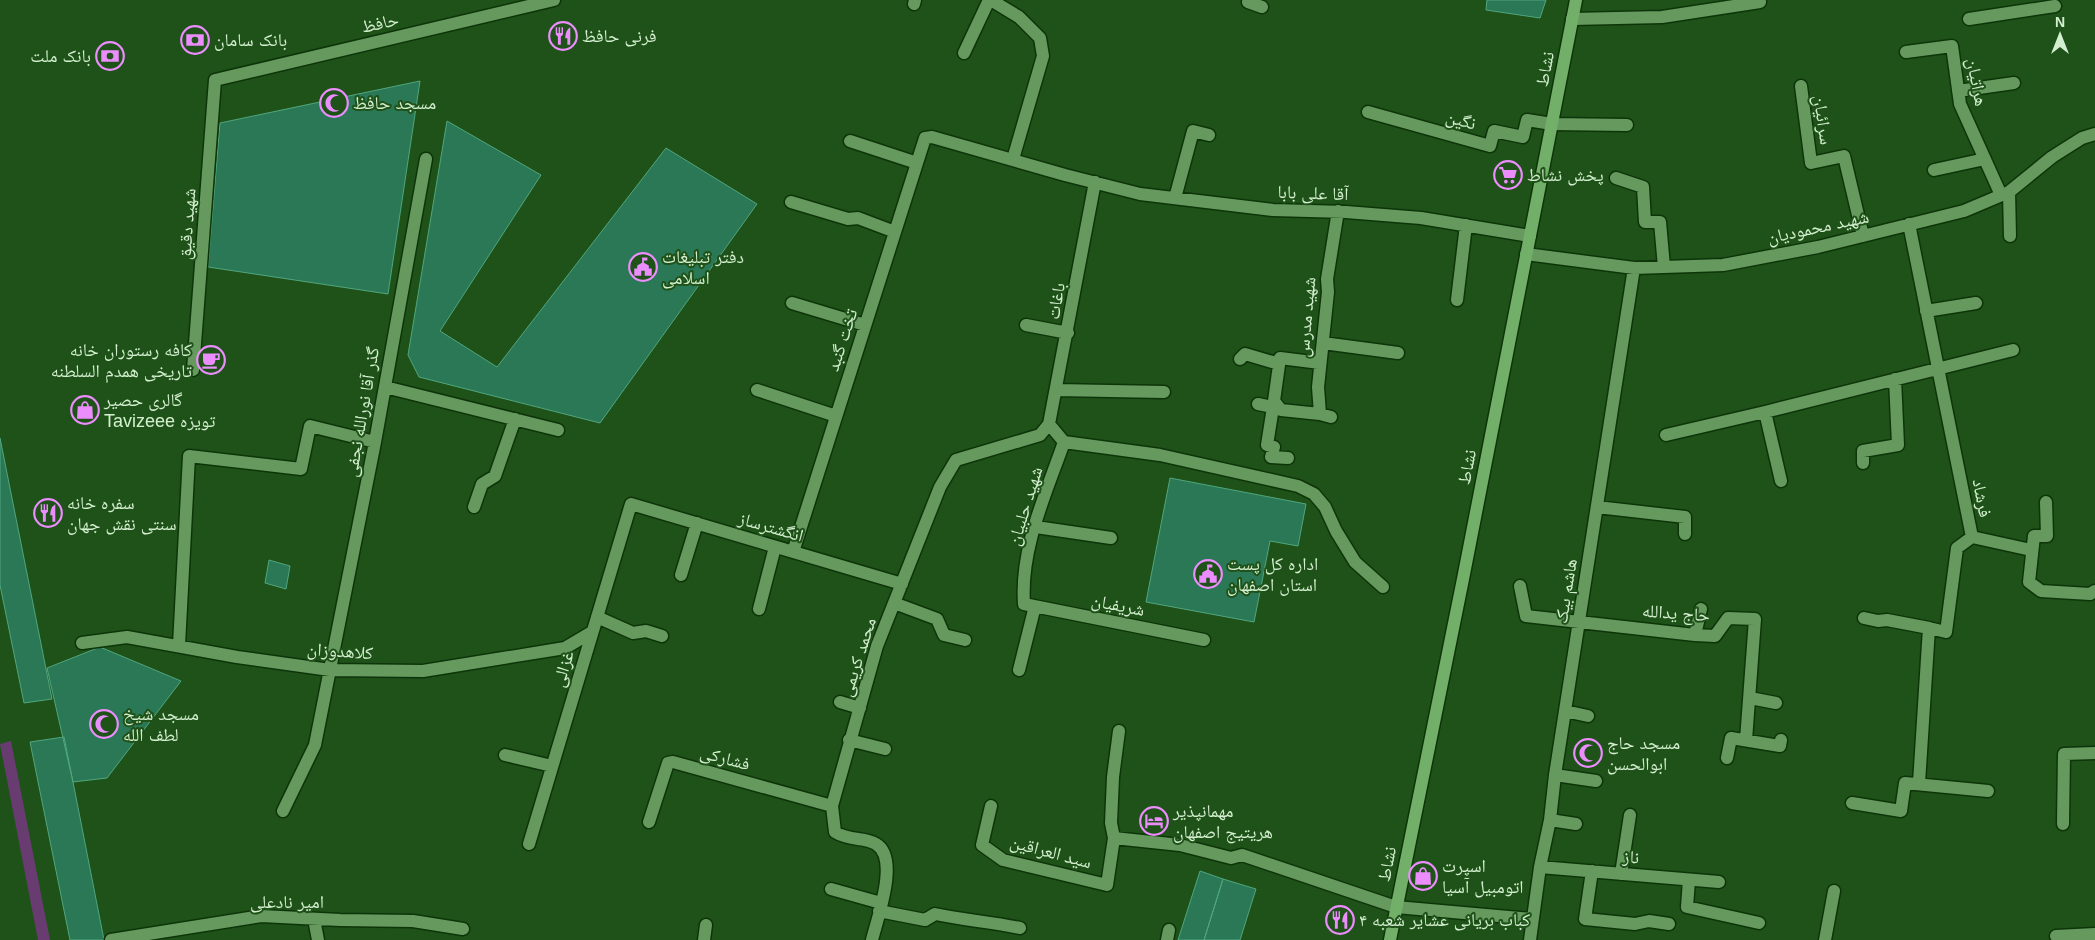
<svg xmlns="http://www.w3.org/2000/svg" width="2095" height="940" font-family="Arial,'Noto Naskh Arabic',sans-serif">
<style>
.green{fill:#693c71}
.building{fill:#2a7856;stroke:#51a67e}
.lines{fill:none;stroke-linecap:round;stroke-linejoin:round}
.minor-casing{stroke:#0e3509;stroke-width:15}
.major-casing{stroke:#0e3509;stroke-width:15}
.minor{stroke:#65995e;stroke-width:12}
.major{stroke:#72b06a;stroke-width:12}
.labels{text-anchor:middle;stroke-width:4;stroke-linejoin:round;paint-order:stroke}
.street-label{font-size:18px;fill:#d3efcf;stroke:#1f5219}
.poi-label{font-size:18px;fill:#d3efcf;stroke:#1f5219;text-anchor:start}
</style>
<rect width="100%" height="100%" fill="#1f5219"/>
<path class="green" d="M11 741 50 940H38L0 744Z"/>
<path class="building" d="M1487 0H1546L1540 18 1486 10Z
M420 81 388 294 208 267 220 123Z
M447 121 541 175 440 331 497 367 666 148 757 204 600 423 419 377 408 355Z
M0 438 52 699 24 703 0 585Z
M1170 478 1306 504 1298 546 1270 541 1254 622 1146 602Z
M269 560 290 566 286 589 265 583Z
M100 647 181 681 107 778 73 782 47 668Z
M64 737 73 782 104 940H70L30 742Z
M1200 871 1223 879 1204 940H1178Z
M1223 879 1256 889 1240 940H1204Z"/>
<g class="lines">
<defs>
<path id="minor" d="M991 0 1019 17 1040 38 1043 56 1013 159
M1249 0 1248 2 1262 7
M914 4 915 0
M1572 19 1662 17 1760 2
M1969 19 2055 6
M1906 52 1952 46 1960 104 2001 195
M964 53 989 0
M1801 86 1811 163 1844 156 1863 236
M1958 91 2014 83
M1368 112 1490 146 1494 131 1523 137 1527 120 1552 124 1627 125
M850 141 917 163
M1934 170 1985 159
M1616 178 1643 187 1645 222H1660L1664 267
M2009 192 2010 236
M1175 198 1193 131 1209 135
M791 202 848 219 858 218 895 232
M1909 224 1972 537 1957 548 1946 632 1929 628 1919 783
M1526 254 1634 268 1723 265 1818 247 1964 211 2009 192 2052 157 2082 138 2095 134
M1457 300 1466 225
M792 303 865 325
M1926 311 1976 303
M1026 325 1068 333
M1323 343 1398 353
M1240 359 1245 354 1279 364
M193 370 215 80 554 0
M385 387 558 430
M757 390 836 416
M1056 390 1164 392
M1274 401 1267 445 1274 447 1271 457 1288 458
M1258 404 1273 407
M1765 412 1781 481
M1320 414 1281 410 1274 401 1280 358 1320 363
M1331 417 1320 414 1318 387 1328 292 1327 279 1338 211
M1049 424 1064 442C1046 494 1020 548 1024 604L1204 640
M1666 435 1765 412 2013 350
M1064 442 1160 455 1298 486 1314 494 1325 507 1336 531 1355 562 1383 587
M1863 463V451L1898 445 1895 379
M2046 502 2047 536H2034L2029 582 2041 591 2090 594 2095 591
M474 507 482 484 495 476 515 419
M1597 507 1685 517V534
M1036 527 1111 538
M1972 537 2031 550
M793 552 925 138 932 137 1065 175 1140 194 1273 210 1346 212 1421 218 1530 236
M681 575 697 523
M1520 586 1526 616 1695 635 1715 636 1728 618 1755 619 1746 740
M894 603 937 619 944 635 965 640
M759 609 775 547
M597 617 633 633 646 631 662 636
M1864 618 1878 621 1887 620 1929 628
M1695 635 1701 609
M82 643 127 637 237 657 330 670 423 671 565 648 592 632
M179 645 189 456 301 469 310 426 375 442
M1019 670 1035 606
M1750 698 1776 703
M840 702 860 708
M1565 711 1588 716
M849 740 885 749
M505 755 552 766
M1727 758 1731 738 1780 746 1781 740
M1555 775 1596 781
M1852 803 1901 811 1905 783 1988 791
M991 806 982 845 1003 860 1107 885 1114 838 1111 823 1113 777 1119 731
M283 811 315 745 375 442 426 159
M1550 820 1576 824
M649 822 668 763 673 762 832 806
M2063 824 2064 754 2095 753
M1114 838 1180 845 1231 858 1242 855 1396 907 1532 919
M529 844 631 504 902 584
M1540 867 1719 882
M1592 871 1585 919 1635 924 1649 921 1669 924
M1621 874 1630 815
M1689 880 1687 907 1759 923
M831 889 881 903
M879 911 925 920 935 914C963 920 991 922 1020 928
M314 919 318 940
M2056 936 2095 934
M111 940 261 916 340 920 413 921 463 929
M704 940 706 925
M872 940C877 919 900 858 876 844 865 837 849 841 835 832L832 806 877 646 940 487 956 460 1040 435 1049 424 1095 182
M1167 940 1169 930
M1530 940 1540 867 1550 820 1555 775 1634 268
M1825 940 1834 891"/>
<path id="major" d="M1390 940 1463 579 1576 0"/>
</defs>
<use href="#minor" class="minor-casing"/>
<use href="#major" class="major-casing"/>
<use href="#minor" class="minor"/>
<use href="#major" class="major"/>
</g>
<defs>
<symbol id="restaurant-ring" viewBox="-11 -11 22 22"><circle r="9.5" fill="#1f5219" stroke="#eb8dfc" stroke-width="1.5"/><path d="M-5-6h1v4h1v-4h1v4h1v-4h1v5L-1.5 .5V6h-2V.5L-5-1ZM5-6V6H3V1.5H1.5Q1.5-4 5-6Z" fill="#eb8dfc"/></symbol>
<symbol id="bank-ring" viewBox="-11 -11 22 22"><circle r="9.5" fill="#1f5219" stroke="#eb8dfc" stroke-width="1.5"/><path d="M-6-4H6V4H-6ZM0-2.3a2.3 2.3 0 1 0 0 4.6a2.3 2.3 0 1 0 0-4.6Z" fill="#eb8dfc"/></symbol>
<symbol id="mosque-ring" viewBox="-11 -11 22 22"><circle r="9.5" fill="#1f5219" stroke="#eb8dfc" stroke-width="1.5"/><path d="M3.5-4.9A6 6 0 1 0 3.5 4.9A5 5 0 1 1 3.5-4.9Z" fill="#eb8dfc"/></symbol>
<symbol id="supermarket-ring" viewBox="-11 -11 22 22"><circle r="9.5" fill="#1f5219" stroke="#eb8dfc" stroke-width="1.5"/><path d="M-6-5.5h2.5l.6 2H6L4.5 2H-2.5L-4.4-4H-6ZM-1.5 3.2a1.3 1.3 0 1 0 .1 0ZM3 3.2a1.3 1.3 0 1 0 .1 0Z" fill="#eb8dfc"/></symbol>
<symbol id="civic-ring" viewBox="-11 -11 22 22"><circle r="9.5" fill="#1f5219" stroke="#eb8dfc" stroke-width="1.5"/><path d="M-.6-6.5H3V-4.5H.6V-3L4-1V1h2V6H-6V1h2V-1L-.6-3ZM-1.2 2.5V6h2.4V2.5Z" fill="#eb8dfc"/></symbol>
<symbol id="cafe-ring" viewBox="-11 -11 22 22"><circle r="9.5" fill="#1f5219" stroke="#eb8dfc" stroke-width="1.5"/><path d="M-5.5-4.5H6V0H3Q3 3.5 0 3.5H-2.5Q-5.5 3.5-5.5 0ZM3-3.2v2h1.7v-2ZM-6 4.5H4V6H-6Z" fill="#eb8dfc"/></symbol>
<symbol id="shop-ring" viewBox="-11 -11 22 22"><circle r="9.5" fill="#1f5219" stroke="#eb8dfc" stroke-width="1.5"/><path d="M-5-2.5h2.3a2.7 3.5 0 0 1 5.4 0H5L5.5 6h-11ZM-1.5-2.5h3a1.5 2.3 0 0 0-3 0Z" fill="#eb8dfc"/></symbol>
<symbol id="hotel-ring" viewBox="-11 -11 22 22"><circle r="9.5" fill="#1f5219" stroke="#eb8dfc" stroke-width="1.5"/><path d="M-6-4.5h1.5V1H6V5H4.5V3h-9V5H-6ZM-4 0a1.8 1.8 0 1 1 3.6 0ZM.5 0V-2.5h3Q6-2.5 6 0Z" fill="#eb8dfc"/></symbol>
</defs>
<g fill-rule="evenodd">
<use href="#restaurant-ring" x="547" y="20" width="32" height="32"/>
<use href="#bank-ring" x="179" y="24" width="32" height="32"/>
<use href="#bank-ring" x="94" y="40" width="32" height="32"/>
<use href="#mosque-ring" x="318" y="87" width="32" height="32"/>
<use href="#supermarket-ring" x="1492" y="159" width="32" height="32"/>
<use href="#civic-ring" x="627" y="251" width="32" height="32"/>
<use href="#cafe-ring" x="195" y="344" width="32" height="32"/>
<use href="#shop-ring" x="69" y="394" width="32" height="32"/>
<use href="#restaurant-ring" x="32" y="497" width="32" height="32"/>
<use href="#civic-ring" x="1192" y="558" width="32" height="32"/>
<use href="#mosque-ring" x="88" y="708" width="32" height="32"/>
<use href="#mosque-ring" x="1572" y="737" width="32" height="32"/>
<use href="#hotel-ring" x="1138" y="805" width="32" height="32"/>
<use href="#shop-ring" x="1407" y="860" width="32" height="32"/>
<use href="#restaurant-ring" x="1324" y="904" width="32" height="32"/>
</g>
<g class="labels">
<g class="street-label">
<text transform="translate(380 23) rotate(-13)" y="6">حافظ</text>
<text transform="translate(1545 69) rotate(-79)" y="6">نشاط</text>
<text transform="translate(1977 82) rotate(79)" y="6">هراتیان</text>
<text transform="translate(1461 120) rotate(15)" y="6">نگین</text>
<text transform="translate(1823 120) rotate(82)" y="6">سرائیان</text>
<text transform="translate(1313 193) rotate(2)" y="6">آقا علی بابا</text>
<text transform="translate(187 224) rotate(-86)" y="6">شهید دقیق</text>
<text transform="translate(1818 227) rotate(-12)" y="6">شهید محمودیان</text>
<text transform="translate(1056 301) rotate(-80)" y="6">باغات</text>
<text transform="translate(1306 317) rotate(-85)" y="6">شهید مدرس</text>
<text transform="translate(842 340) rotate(-72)" y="6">تخت گنبد</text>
<text transform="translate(362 412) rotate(-80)" y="6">گذر آقا نورالله نجفی</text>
<text transform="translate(1467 467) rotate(-79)" y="6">نشاط</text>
<text transform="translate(1982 498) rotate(79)" y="6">فرشاد</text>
<text transform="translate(1025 506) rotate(-73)" y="6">شهید حلبیان</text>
<text transform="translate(771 527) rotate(16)" y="6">انگشترساز</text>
<text transform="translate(1566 591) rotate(-81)" y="6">هاشم بیک</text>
<text transform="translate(1118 605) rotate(11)" y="6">شریفیان</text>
<text transform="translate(1676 613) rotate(4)" y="6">حاج یدالله</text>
<text transform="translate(340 651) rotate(4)" y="6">کلاهدوزان</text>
<text transform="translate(858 657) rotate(-72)" y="6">محمد کریمی</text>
<text transform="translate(563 669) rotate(-73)" y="6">غزالی</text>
<text transform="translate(725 758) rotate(15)" y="6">فشارکی</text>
<text transform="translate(1051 852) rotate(15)" y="6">سید العراقین</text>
<text transform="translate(1631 857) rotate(5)" y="6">ناز</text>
<text transform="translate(1387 864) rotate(-79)" y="6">نشاط</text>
<text x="287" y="908">امیر نادعلی</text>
</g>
<g class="poi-label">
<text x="582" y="42">فرنی حافظ</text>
<text x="214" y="46">بانک سامان</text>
<text x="91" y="62" text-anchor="end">بانک ملت</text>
<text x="353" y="109">مسجد حافظ</text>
<text x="1527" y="181">پخش نشاط</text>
<text x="662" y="263">دفتر تبلیغات<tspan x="662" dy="21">اسلامی</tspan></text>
<text x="192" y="356" text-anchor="end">کافه رستوران خانه<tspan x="192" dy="21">تاریخی همدم السلطنه</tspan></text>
<text x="104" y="406">گالری حصیر<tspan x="104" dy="21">Tavizeee تویزه</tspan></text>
<text x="67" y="509">سفره خانه<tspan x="67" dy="21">سنتی نقش جهان</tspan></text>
<text x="1227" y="570">اداره کل پست<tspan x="1227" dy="21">استان اصفهان</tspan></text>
<text x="123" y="720">مسجد شیخ<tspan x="123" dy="21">لطف الله</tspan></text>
<text x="1607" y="749">مسجد حاج<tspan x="1607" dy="21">ابوالحسن</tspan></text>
<text x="1173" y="817">مهمانپذیر<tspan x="1173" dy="21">هریتیج اصفهان</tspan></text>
<text x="1442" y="872">اسپرت<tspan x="1442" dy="21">اتومبیل آسیا</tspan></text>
<text x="1359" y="926">کباب بریانی عشایر شعبه ۴</text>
</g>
</g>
<g transform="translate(2060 35)" stroke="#1f5219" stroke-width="4" paint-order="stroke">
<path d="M0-4L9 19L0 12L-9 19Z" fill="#d3efcf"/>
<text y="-8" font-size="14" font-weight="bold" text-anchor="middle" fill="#d3efcf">N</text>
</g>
</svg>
